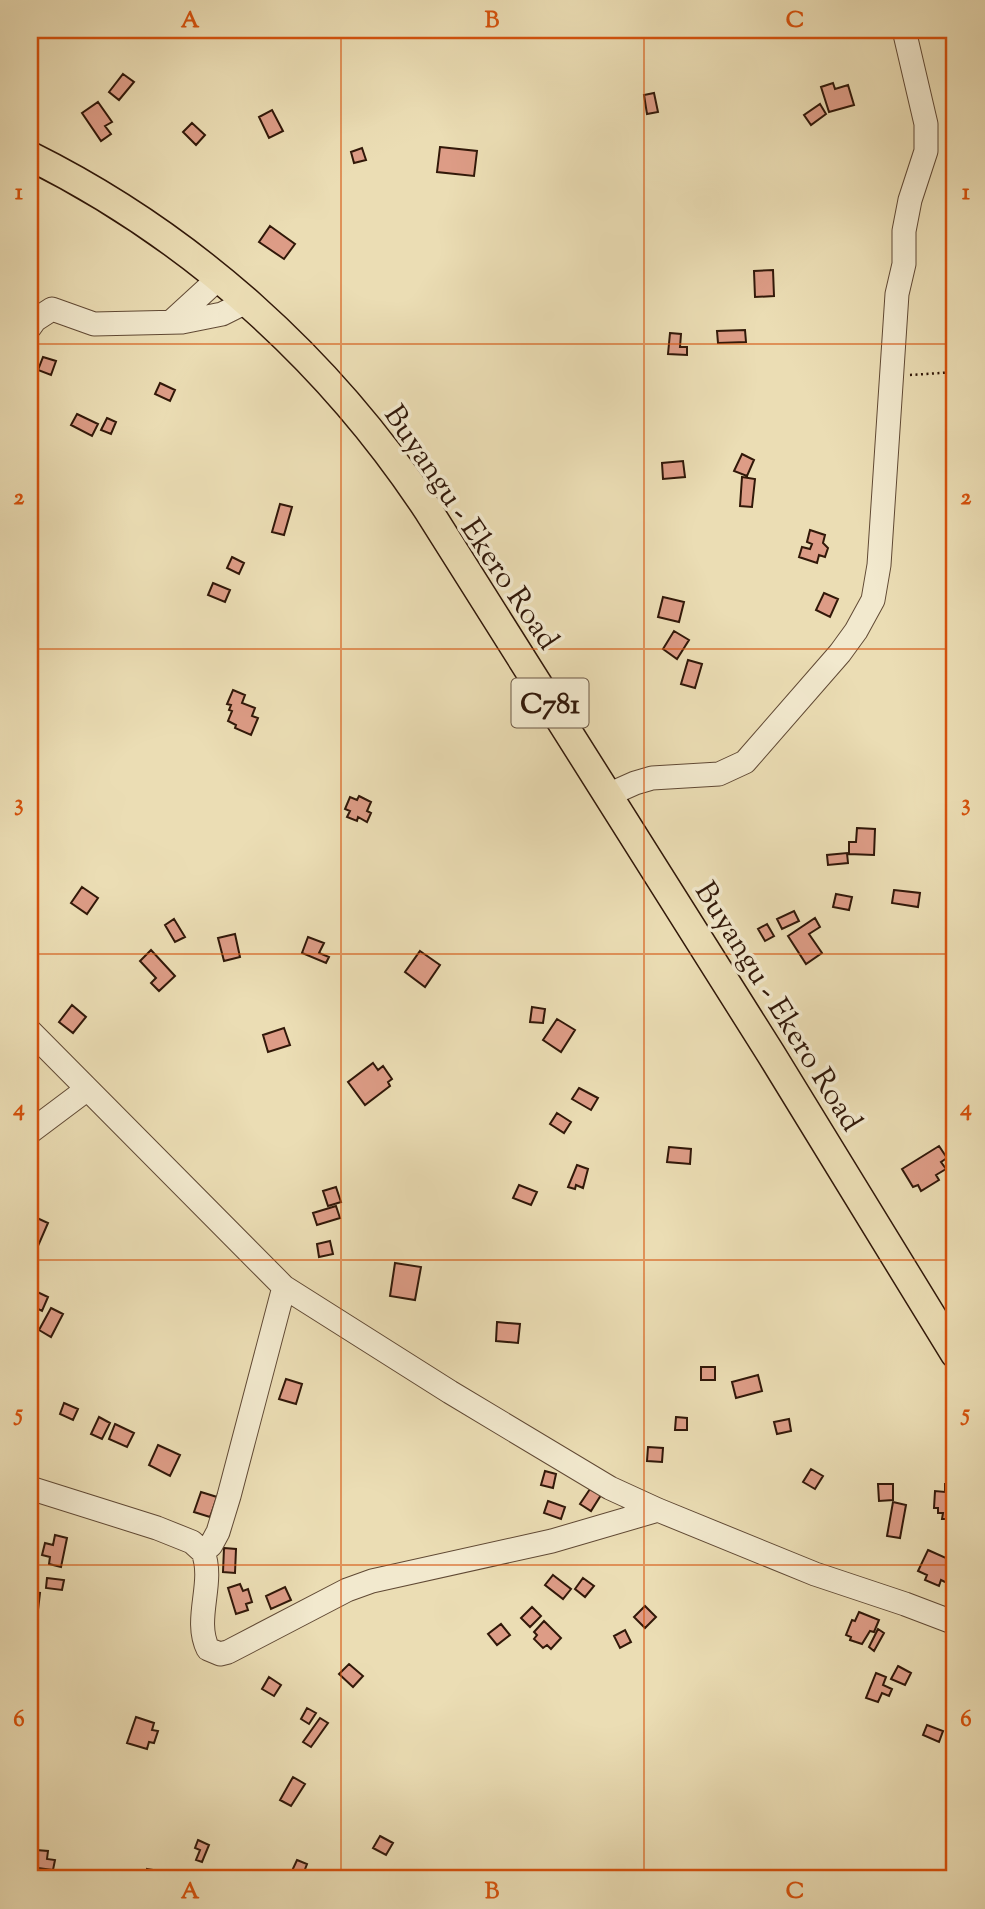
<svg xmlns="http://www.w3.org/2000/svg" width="985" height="1909" font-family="'Sorts Mill Goudy',serif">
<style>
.building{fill:#dd9c86;stroke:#311809;stroke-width:2}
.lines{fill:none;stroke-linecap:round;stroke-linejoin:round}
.minor-casing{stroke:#604934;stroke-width:25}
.major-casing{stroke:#311809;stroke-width:31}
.path{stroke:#311809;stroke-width:2.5;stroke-dasharray:2 3.5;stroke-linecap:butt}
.minor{stroke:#f2e9ce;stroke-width:23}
.major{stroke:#ebddb4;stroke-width:28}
.grid{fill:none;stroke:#d6520c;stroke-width:2;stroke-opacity:0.55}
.labels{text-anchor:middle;stroke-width:7;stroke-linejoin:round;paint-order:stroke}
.shield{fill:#f2e9ce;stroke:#6b5744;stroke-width:2}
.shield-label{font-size:28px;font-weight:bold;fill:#311809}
.street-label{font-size:30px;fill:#311809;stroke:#f2e9ce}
.neatline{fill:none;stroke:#d6520c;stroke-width:2.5}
.grid-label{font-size:23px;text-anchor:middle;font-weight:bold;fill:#d6520c}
</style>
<rect width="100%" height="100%" fill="#ebddb4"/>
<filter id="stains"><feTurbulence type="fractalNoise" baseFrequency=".00286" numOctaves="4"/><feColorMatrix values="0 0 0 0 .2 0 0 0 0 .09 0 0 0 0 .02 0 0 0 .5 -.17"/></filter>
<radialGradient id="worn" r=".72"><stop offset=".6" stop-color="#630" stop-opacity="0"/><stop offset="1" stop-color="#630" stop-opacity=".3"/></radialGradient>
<path class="building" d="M123 74 134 82 119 100 109 92Z
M833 83 835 89 848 85 854 105 829 112 821 87Z
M654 93 658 112 647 114 644 95Z
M98 102 112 122 105 126 111 134 101 141 82 113Z
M820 104 826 114 811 125 804 115Z
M272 110 283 131 269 138 259 117Z
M192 123 205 135 196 145 183 132Z
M440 147 477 151 474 176 437 172Z
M362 148 366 160 354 163 351 152Z
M270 226 295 244 284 259 259 242Z
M773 270 774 296 755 297 754 271Z
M745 330 746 342 718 343 717 331Z
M670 333 681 334 680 347H687V355L668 354Z
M43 357 56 361 51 375 38 370Z
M160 383 175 390 170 401 155 394Z
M77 414 98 424 92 436 71 425Z
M107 418 116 422 111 434 101 430Z
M742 454 754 460 747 476 734 471Z
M683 461 685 477 663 479 662 463Z
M742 477 755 479 752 507 740 506Z
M280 504 292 507 284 535 272 532Z
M810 530 825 535 823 543 828 548 825 557 819 555 817 563 799 557 802 547 810 549 812 544 807 542Z
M232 557 244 563 239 574 227 568Z
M213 583 230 590 225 602 208 595Z
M824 593 838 599 830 617 816 610Z
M663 597 684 602 679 622 658 617Z
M674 631 689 640 677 659 663 649Z
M688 660 702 664 695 688 681 684Z
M233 690 245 695 242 703 255 708 252 716 258 718 251 735 235 728 236 725 228 721 232 711 229 710 231 705 227 704Z
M359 796 371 802 367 811 371 813 367 822 358 817 357 821 347 817 350 811 345 809 350 797 357 800Z
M857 828 875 829 874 855 849 854V842H856Z
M847 853 848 863 828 865 827 855Z
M82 887 98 898 87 914 71 903Z
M894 890 920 893 918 907 892 903Z
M836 894 852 897 849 910 833 907Z
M794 911 799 921 782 929 777 919Z
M815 918 820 927 809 934 822 953 806 964 788 936Z
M174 919 185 937 175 942 165 925Z
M767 924 774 936 765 941 758 929Z
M235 934 240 957 224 961 218 938Z
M308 937 324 943 319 953 329 957 326 963 302 953Z
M151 950 175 976 159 991 151 983 156 978 140 961Z
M420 951 440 965 425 987 405 972Z
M72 1005 86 1017 73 1033 59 1022Z
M532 1007 545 1009 543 1023 530 1022Z
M557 1019 575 1030 561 1052 543 1040Z
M284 1028 290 1045 268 1052 263 1035Z
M373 1063 378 1070 383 1066 392 1079 388 1082 390 1086 365 1105 348 1082Z
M579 1088 598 1098 591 1110 572 1099Z
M557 1113 571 1122 564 1133 550 1124Z
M939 1146 947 1158 941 1162 946 1169 936 1175 939 1180 921 1191 918 1185 913 1187 902 1169Z
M669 1147 691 1149 690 1164 667 1162Z
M577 1165 588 1169 583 1188 576 1185 575 1189 568 1187Z
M519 1185 537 1192 531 1205 513 1198Z
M336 1187 341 1202 328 1206 323 1191Z
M336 1206 340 1218 317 1225 313 1213Z
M37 1218 48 1223 38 1246 30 1242V1234Z
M330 1241 333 1254 319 1257 317 1244Z
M395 1263 421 1267 415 1300 390 1296Z
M33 1290 48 1297 42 1311 30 1305Z
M51 1308 63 1314 51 1337 39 1330Z
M497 1322 520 1324 518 1343 496 1341Z
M701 1367H715V1380H701Z
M758 1375 762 1391 736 1398 732 1382Z
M286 1379 302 1384 296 1404 279 1399Z
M64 1403 78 1409 73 1420 60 1414Z
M99 1417 110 1423 102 1439 91 1434Z
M676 1417 687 1418V1430H675Z
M789 1419 791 1431 777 1434 774 1422Z
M115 1424 134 1433 127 1447 109 1439Z
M158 1445 180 1455 170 1476 149 1465Z
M648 1447 663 1448 662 1462 647 1461Z
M811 1469 823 1476 815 1489 803 1482Z
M545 1471 556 1474 553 1488 541 1485Z
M878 1484H893V1500L879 1501Z
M945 1484H955V1513H953V1519H942L943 1513H938V1508H934L935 1491 945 1492Z
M590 1489 601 1495 591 1511 580 1504Z
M201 1492 217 1497 210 1517 194 1512Z
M548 1501 565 1507 561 1519 544 1513Z
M893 1502 906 1505 900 1538 887 1536Z
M55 1535 67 1538 61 1567 49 1564 50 1557 42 1555 45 1543 53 1545Z
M224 1548 236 1549 235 1573 223 1572Z
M928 1550 948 1559 950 1554 955 1556V1577L953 1576 949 1584 941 1580 939 1586 925 1580 927 1575 918 1571Z
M553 1575 571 1589 563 1599 545 1585Z
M47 1578 64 1580 62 1590 46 1588Z
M583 1578 594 1586 585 1597 575 1589Z
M240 1584 243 1591 248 1589 252 1602 246 1604 248 1610 236 1614 228 1588Z
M285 1587 291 1600 271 1609 266 1596Z
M30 1592 40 1593 38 1610 30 1609Z
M645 1606 656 1617 645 1628 634 1617Z
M532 1607 541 1616 530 1627 521 1618Z
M859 1612 879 1620 874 1632 870 1631 862 1644 850 1640 851 1637 846 1635 852 1620 855 1621Z
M544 1621 561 1638 551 1649 547 1645 543 1648 534 1639 537 1635 534 1632Z
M501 1624 510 1635 497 1645 488 1634Z
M878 1629 884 1633 874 1651 869 1647Z
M625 1630 631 1642 620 1648 614 1636Z
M349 1664 363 1676 353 1687 339 1674Z
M898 1666 911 1673 905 1685 891 1679Z
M876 1673 886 1677 883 1685 892 1689 889 1696 882 1693 878 1702 866 1698Z
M269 1677 281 1685 274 1696 262 1689Z
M307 1708 316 1713 309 1724 301 1719Z
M136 1717 154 1723 152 1730 158 1731 154 1743 149 1742 147 1749 127 1743Z
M320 1718 328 1723 311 1747 303 1742Z
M927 1725 943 1731 939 1742 923 1735Z
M293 1777 305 1784 291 1806 280 1800Z
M380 1836 393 1843 386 1855 373 1848Z
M198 1840 209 1845 202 1862 196 1860 200 1850 195 1848Z
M36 1850 48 1851 47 1859 55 1860 53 1870 30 1867V1856L35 1857Z
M297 1860 307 1864 302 1877 291 1873Z
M147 1869 166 1872 164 1879H145Z"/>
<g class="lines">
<defs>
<path id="minor" d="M171 322 219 278
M30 327 35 320 52 309 94 324 182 322 222 314 246 302
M608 795 635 783 652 778 719 774 745 762 840 653 856 631 873 600 879 565 897 294 904 264V231L910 200 926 151V124L904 30
M30 1031 284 1287 450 1392 610 1488 658 1510 815 1574 905 1604 955 1623
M30 1132 86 1090
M284 1287 229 1496 218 1532 211 1545 203 1552C215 1583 193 1619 208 1649L220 1654 228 1652 347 1590 372 1581 552 1541 658 1510
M30 1488 157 1528 192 1542 203 1552"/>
<path id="major" d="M30 156C191 236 329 360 428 510L771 1054 955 1354"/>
</defs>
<use href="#minor" class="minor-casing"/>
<use href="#major" class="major-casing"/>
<path class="path" d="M910 375 955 372"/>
<use href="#minor" class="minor"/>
<use href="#major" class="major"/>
</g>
<path class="grid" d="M341 30V1879M644 30V1879M30 344H955M30 649H955M30 954H955M30 1260H955M30 1565H955"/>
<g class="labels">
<rect class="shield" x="511.5" y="678.5" width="77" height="49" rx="5"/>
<g class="shield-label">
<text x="550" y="713">C781</text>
</g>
<g class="street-label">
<text transform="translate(472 527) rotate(56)" y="10">Buyangu - Ekero Road</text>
<text transform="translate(779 1006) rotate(58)" y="10">Buyangu - Ekero Road</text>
</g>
</g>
<rect width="985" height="1909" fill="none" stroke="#ebddb4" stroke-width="77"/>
<rect x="38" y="38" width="908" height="1832" class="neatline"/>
<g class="grid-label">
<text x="190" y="27">A</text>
<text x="492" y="27">B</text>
<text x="795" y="27">C</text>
<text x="19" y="199">1</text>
<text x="966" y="199">1</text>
<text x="19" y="504">2</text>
<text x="966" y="504">2</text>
<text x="19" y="810">3</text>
<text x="966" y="810">3</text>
<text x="19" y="1115">4</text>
<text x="966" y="1115">4</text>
<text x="19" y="1420">5</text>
<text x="966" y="1420">5</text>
<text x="19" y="1726">6</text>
<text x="966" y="1726">6</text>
<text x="190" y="1898">A</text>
<text x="492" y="1898">B</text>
<text x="795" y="1898">C</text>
</g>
<rect width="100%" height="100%" filter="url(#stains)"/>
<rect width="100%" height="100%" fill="url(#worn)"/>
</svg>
